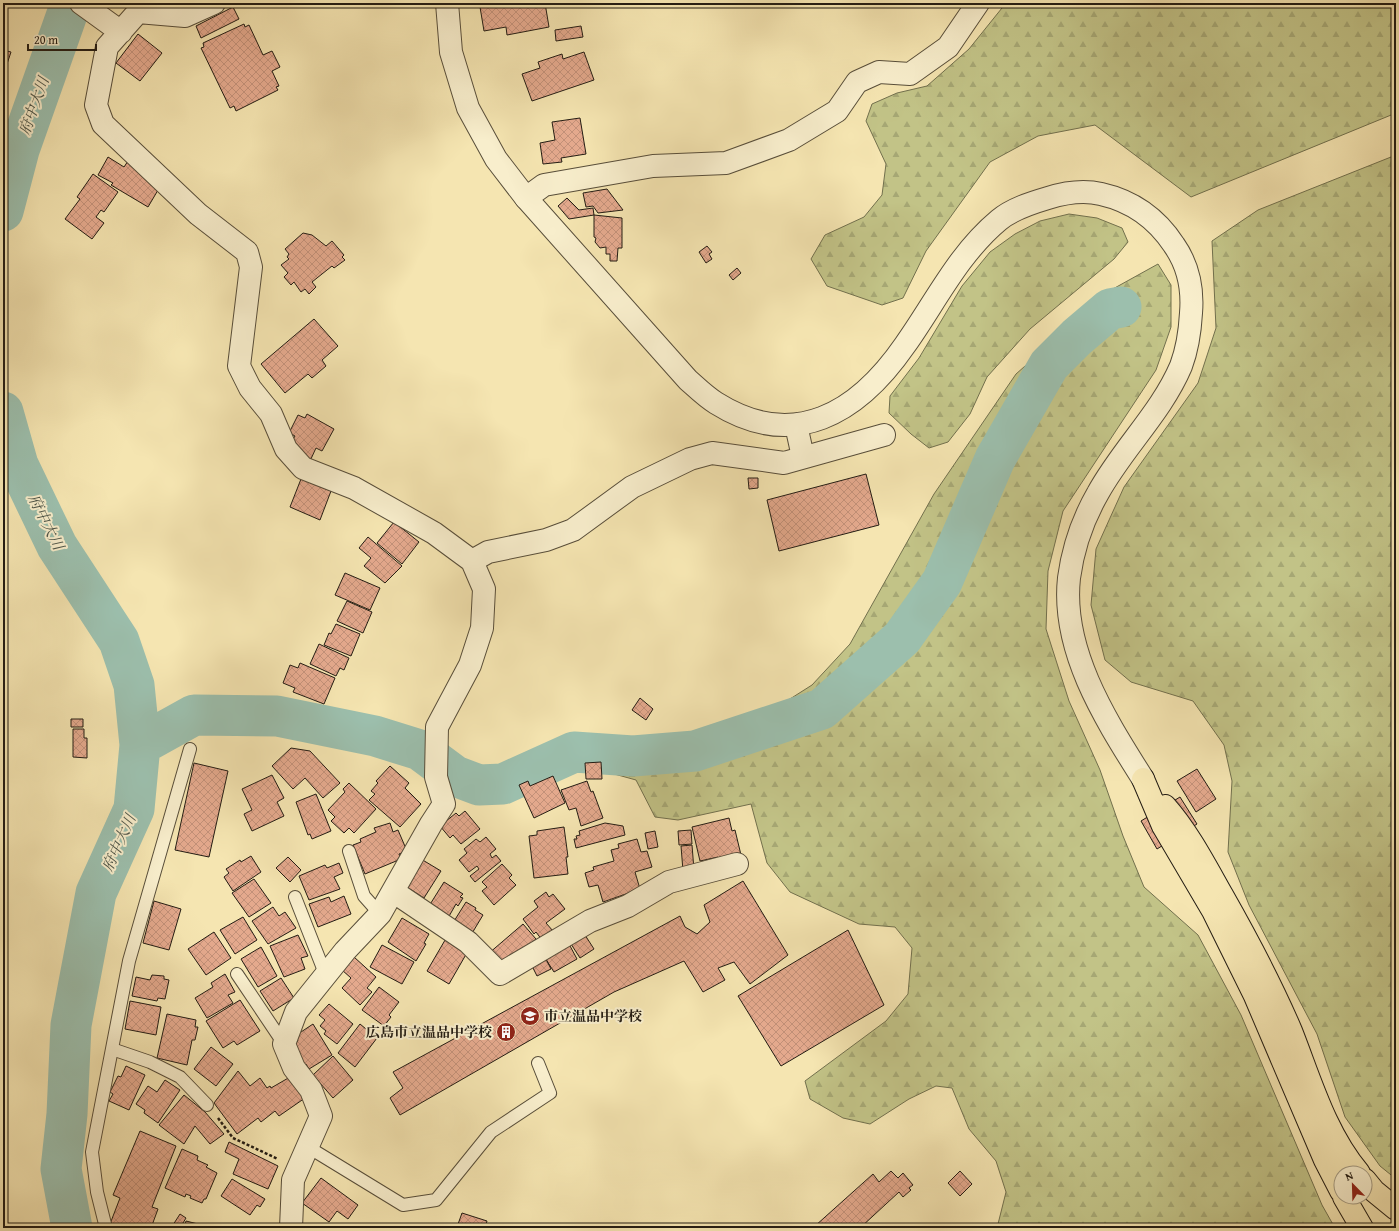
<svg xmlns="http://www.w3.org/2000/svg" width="1399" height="1231" font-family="'Gentium Book Plus','Noto Serif JP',serif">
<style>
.forest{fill:url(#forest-firs);stroke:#72704d}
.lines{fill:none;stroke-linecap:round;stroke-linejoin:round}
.river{stroke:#9cbfad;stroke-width:41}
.building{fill:url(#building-cross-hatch);stroke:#231c13}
.service-casing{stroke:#584e3a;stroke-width:14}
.minor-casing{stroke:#584e3a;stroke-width:24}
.tertiary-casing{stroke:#584e3a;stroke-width:24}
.motorway-casing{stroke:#231c13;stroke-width:24}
.path{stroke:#231c13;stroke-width:2.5;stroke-dasharray:3 2;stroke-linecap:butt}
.service{stroke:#f8eecc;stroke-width:12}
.minor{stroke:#f8eecc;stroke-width:22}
.tertiary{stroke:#f8eecc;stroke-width:22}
.motorway{stroke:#f5e5b1;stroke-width:22}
.labels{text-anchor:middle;stroke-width:4;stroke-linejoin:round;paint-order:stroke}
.poi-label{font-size:14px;font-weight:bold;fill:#231c13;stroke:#f8eecc;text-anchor:start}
.water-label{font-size:15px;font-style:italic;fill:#4d5549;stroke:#f8eecc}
</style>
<defs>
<pattern id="forest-firs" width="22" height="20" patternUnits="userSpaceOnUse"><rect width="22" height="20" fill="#c2c387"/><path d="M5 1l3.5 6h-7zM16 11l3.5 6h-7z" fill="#a6a774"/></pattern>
<pattern id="building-cross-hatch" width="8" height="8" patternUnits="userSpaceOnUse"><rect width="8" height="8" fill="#e4a98d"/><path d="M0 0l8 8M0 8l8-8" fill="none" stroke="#c39179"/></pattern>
</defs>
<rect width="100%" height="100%" fill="#f5e5b1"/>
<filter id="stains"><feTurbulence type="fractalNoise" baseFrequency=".005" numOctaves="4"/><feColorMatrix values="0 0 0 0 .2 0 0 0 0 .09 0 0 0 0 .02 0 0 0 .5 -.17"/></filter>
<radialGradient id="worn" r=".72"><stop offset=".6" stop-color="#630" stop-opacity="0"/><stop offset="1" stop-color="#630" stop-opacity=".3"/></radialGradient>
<path class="forest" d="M1006 3H1396V113L1191 197 1095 125 1038 136 990 162 926 251 903 298 882 305 827 286 811 259 825 235 864 217 882 195 886 164 866 121 872 104 897 93 927 86 969 49Z
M1396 155V1179L1380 1166 1345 1117 1317 1034 1249 905 1228 852 1232 781 1224 745 1193 701 1131 682 1105 660 1091 605 1096 549 1124 487 1198 383 1216 328 1212 241 1258 210Z
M1069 214 1097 218 1122 228 1128 242 1114 259 1030 329 987 377 970 414 948 442 929 448 911 434 889 413 890 396 919 358 962 286 990 252 1015 234 1040 221Z
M1158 264 1171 285V327L1156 370 1063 511 1048 571 1046 629 1069 701 1100 770 1123 836 1144 887 1198 935 1241 1015 1322 1205 1335 1228H997L1006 1192 996 1161 969 1129 952 1088 936 1086 909 1099 870 1124 843 1118 810 1099 805 1081 886 1021 908 994 912 948 895 927 859 924 790 892 767 863 751 804 678 820 655 817 636 780 607 772V755L645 743H694L771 711 812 685 850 644 934 494 1016 374 1111 290Z"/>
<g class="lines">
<path class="river" d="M3 211 19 150 71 3
M3 412 18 465 57 546 119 641 134 685 140 745 134 809 96 893 71 1025 67 1114 61 1169 72 1228
M140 745 194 715 277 716 375 736 420 750 455 776 479 785 503 784 574 752 633 756 695 751 822 709 902 638 942 582 995 459 1049 365 1077 337 1110 309 1121 307"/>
</g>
<path class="building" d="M501 3H545L549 27 507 35 506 27 484 31 480 7Z
M233 7 239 19 201 38 196 26Z
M244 24 245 27 249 25 263 55 272 51 280 67 272 71 279 86 276 87 278 90 236 111 234 106 230 108 201 48 204 47 203 43Z
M581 26 583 37 556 41 555 30Z
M138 34 162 53 140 81 116 63Z
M3 50 11 52 3 76Z
M584 52 594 80 532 101 522 74 540 68 538 62 562 54 563 59Z
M580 118 586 154 561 158 562 162 543 164 540 143 555 140 552 122Z
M108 157 124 167 128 161 137 165 134 169 161 185 148 207 111 185 113 183 98 175Z
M93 174 118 192 104 212 101 210 96 217 104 223 92 239 65 219 80 199 77 197Z
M607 189 623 210 598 213 593 206 586 207 583 193Z
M567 198 579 210 593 208 594 215 569 219 558 206Z
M594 215 622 218V248H618L617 261H610V254H606V247L600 248 595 242 596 238 594 237Z
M303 233 312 235 326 246 332 241 344 255 342 257 345 260 334 268 332 266 312 282 316 287 309 294 305 289 301 292 294 282 291 285 284 277 288 273 281 265 289 259 287 257 289 254 285 249Z
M707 246 712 252 709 254 712 259 706 263 699 252Z
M737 268 741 273 733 280 729 275Z
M314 319 338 346 322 360 326 366 312 378 308 374 285 393 261 364Z
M307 414 334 429 322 451 316 448 310 461 289 446 295 436 289 433 298 415 305 418Z
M866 474 879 525 779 551 767 500Z
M748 478H758V488L749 489Z
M301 479 331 491 320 520 290 507Z
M394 522 419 542 402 564 377 543Z
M368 537 402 566 385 583 364 566 371 558 359 548Z
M345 573 380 588 370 610 335 595Z
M347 601 372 612 363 633 337 621Z
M336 624 360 634 351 656 324 645 329 633 331 634Z
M319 644 349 658 344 670 340 668 336 676 310 664Z
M300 663 335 678 324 704 293 692 295 688 283 683 290 665 298 668Z
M640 698 653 709 646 720 632 710Z
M71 719H83V727H71Z
M73 729H84V738H87V758L73 757Z
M291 748 310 751 340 783 323 798 305 778 293 789 272 766Z
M601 762 602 779H586L585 763Z
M194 763 228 771 209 857 175 850Z
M390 766 409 783 405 788 421 804 400 827 369 800 375 794 371 791 378 783 376 781Z
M1197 769 1216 799 1196 812 1177 781Z
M272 775 284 798 277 802 284 816 252 831 244 814 252 810 242 789Z
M553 776 565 803 534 818 519 785 528 781 530 786Z
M587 781 591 792 593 791 603 818 581 826 576 808 569 810 561 790Z
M349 783 376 809 354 833 349 828 344 833 331 821 335 817 328 810 345 792 343 789Z
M316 794 331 831 312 839 310 834 308 835 296 802Z
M1180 797 1197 824 1157 849 1141 821Z
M465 811 480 829 461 844 453 835 450 838 440 826 456 813 459 816Z
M729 818 732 831 735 830 741 855 719 860 718 857 700 861 692 827Z
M390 823 393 832 398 830 407 851 399 854 401 859 365 874 353 845 361 842 360 839 376 832 374 828Z
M605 823 623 826 625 835 576 848 574 839H577L576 836 580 835 579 831Z
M564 827 568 857H566L568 874 534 878 529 836 537 835V831Z
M691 830 692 844 679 845 678 831Z
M655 831 658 847 648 849 645 833Z
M486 837 496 849 490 854 492 858 496 855 501 861 475 882 470 876 479 869 477 866 469 872 459 860 467 853 464 849 476 839 480 842Z
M637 839 641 852 647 851 652 867 635 872 640 889 603 902 598 885 589 887 585 873 594 870 593 867 614 861 611 850 619 848 618 844Z
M692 845 694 870 683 871 681 846Z
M251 856 261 872 233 891 224 877 229 873 226 869 240 860 241 862Z
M288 857 301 870 290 882 276 868Z
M421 859 441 871 424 898 405 886Z
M339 863 343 873 334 877 340 889 309 900 299 876 325 865 327 868Z
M502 864 512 875 509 878 516 885 494 905 482 891 487 887 482 882Z
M254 879 271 903 249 917 232 893Z
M743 881 788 955 750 984 734 962 718 968 725 980 703 992 684 961 614 992 400 1115 390 1098 403 1088 393 1072 680 916 685 927 697 934 710 922 704 905Z
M444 882 463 894 460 897 463 898 458 906 456 904 448 918 429 906Z
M546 892 549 897 553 894 565 909 546 923 553 931 542 940 536 932 534 934 523 919 538 907 534 901Z
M344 896 351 914 318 927 309 904 329 897 331 902Z
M154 901 181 909 169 950 143 943Z
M466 902 476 908 475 910 483 915 468 940 451 926Z
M273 907 279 916 285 912 296 928 268 944 252 921Z
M243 917 257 940 235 954 220 930Z
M402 918 429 934 424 943 426 944 416 961 388 942Z
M523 924 536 939 516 956 499 965 488 954Z
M848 930 884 1005 781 1066 738 996Z
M214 932 231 958 206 975 188 949Z
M298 935 308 956 301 958 305 969 284 977 270 946Z
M448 935 468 951 449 984 427 971Z
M585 935 594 949 580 958 571 944Z
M569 944 577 959 554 972 545 958Z
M382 945 414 962 402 984 370 967Z
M261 947 277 976 258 987 241 959Z
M354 957 376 977 367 988 372 992 360 1005 342 988 351 978 342 970Z
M545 957 551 969 537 976 531 964Z
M225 974 235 992 228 995 233 1003 207 1018 195 998 213 987 211 983Z
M152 975 164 976V979L169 980 165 999 158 998 157 1001 132 996 136 977 150 980Z
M281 978 294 998 273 1011 260 991Z
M379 987 399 1002 389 1015 391 1017 384 1026 362 1010Z
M240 1000 260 1031 237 1045 234 1041 223 1048 206 1021Z
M130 1001 161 1007 156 1035 125 1029Z
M329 1004 353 1024 337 1044 324 1034 326 1031 320 1026 325 1020 319 1015Z
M167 1014 196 1020 195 1027H198L195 1040H192L187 1065 157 1058Z
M313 1024 332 1055 309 1069 306 1064 304 1066 293 1043 298 1041 295 1036Z
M360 1024 377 1038 355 1067 338 1053Z
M211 1047 233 1064 216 1086 194 1069Z
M333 1056 353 1080 333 1098 313 1075Z
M126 1066 145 1075 129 1110 109 1101 113 1094 110 1092 118 1076 121 1077Z
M238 1071 250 1086 260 1078 267 1088 270 1086 271 1088 290 1077 305 1098 279 1116 275 1111 261 1122 258 1118 237 1134 214 1103Z
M165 1080 180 1090 158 1123 144 1113 145 1110 136 1104 148 1086 157 1092Z
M184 1095 205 1112 224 1134 210 1144 195 1126 184 1144 159 1125Z
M140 1131 176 1146 152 1207 158 1209 151 1228H112L113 1225 110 1224 120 1198 113 1195Z
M229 1142 278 1166 268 1189 233 1174 239 1159 225 1152Z
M182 1149 198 1156 197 1160 208 1165 206 1167 217 1173 206 1199H204L202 1203 190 1198 191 1196 186 1194 185 1197 165 1188Z
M891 1171 898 1178 903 1173 913 1185 909 1188 911 1190 903 1197 899 1192 860 1228H817L815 1226 873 1174 879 1182Z
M960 1171 972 1184 960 1196 948 1183Z
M321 1178 358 1205 348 1219 337 1211 329 1222 302 1203Z
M232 1179 265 1199 260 1207 257 1205 250 1215 221 1196Z
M462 1213 487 1221 485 1228 457 1227Z
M180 1214 186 1218 180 1228H171Z
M186 1221 214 1228H184Z
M365 1225 382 1228H364Z
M492 1225 502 1228H491Z"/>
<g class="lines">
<defs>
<path id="service" d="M349 851 364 896 380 914
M295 897 326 976
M237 974 284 1044
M112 1049 150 1062 180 1077 207 1105
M308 1147 403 1205 436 1200 491 1132 550 1093 538 1063
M106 1228 97 1192 92 1152 129 961 190 749"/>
<path id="minor" d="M81 3 121 32
M214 3 185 16 138 12 107 47 96 105 103 124 198 214 247 252 251 267 239 366 250 388 271 414 286 449 303 468 354 488 434 533 472 561 484 589 482 628 470 665 437 727 436 777 444 804 431 824 380 914 345 951 296 1012 284 1044 294 1068 311 1090 321 1116 293 1180 291 1228
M526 198 544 185 653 166 726 163 789 140 837 111 857 82 879 72 910 74 948 47 978 3
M796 425 803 457
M472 561 488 552 546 540 573 530 632 487 690 459 712 453 784 463 884 435
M394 892 468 942 500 974 590 921 628 906 669 882 737 864"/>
<path id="tertiary" d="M447 3 451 52 468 108 496 159 526 198 688 380C697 388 706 397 716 403 794 452 858 413 905 345 935 303 958 254 999 220 1012 209 1031 203 1048 198 1064 193 1084 190 1101 194 1132 201 1157 219 1174 245 1188 265 1193 289 1191 313 1190 331 1187 350 1181 366 1161 413 1122 449 1098 493 1083 519 1073 548 1069 578 1061 651 1106 720 1143 779"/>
<path id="motorway" d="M1143 779 1163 826 1213 911 1255 996 1325 1160 1341 1191
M1165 806C1188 832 1205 865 1222 895 1247 939 1271 984 1291 1031 1310 1079 1325 1133 1359 1173
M1365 1180 1374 1191 1396 1209
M1344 1197 1362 1228"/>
</defs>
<use href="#service" class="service-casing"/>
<use href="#minor" class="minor-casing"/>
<use href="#tertiary" class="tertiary-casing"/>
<use href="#motorway" class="motorway-casing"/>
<path class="path" d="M218 1118 233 1138 278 1159"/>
<use href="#service" class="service"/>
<use href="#minor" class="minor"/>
<use href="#tertiary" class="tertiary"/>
<use href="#motorway" class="motorway"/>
</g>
<defs>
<symbol id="school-disc" viewBox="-11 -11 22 22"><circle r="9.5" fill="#8f2418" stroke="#f8eecc"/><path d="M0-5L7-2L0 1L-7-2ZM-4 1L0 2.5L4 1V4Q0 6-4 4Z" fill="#fff"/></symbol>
<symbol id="building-disc" viewBox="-11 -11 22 22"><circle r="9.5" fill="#8f2418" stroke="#f8eecc"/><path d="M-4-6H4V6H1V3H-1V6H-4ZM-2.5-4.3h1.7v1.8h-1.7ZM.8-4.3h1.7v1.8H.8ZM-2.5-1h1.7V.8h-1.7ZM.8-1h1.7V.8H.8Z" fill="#fff"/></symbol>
</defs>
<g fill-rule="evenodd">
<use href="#school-disc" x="519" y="1005" width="22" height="22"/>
<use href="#building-disc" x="495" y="1021" width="22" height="22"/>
</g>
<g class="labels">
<g class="poi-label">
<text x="544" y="1021">市立温品中学校</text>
<text x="492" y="1037" text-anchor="end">広島市立温品中学校</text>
</g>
<g class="water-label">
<text transform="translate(34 106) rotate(-70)" y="5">府中大川</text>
<text transform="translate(46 522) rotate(63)" y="5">府中大川</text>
<text transform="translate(119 843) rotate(-66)" y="5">府中大川</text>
</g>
</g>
<rect width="1399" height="1231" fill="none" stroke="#f5e5b1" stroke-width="16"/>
<rect x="4" y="4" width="1391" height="1223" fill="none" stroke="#231c13" stroke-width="2"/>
<rect x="8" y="8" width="1383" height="1215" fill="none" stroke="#231c13"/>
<g transform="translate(1353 1185) rotate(337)"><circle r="19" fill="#f8eecc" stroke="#a39a82"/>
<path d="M0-3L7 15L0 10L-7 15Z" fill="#8f2418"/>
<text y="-6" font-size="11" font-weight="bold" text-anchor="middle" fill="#231c13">N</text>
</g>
<path d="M28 44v6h68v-6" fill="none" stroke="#231c13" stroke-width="2"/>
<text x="34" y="44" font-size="12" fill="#231c13" stroke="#f8eecc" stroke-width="3" paint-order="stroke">20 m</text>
<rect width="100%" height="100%" filter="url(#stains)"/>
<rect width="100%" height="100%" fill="url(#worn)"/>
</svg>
